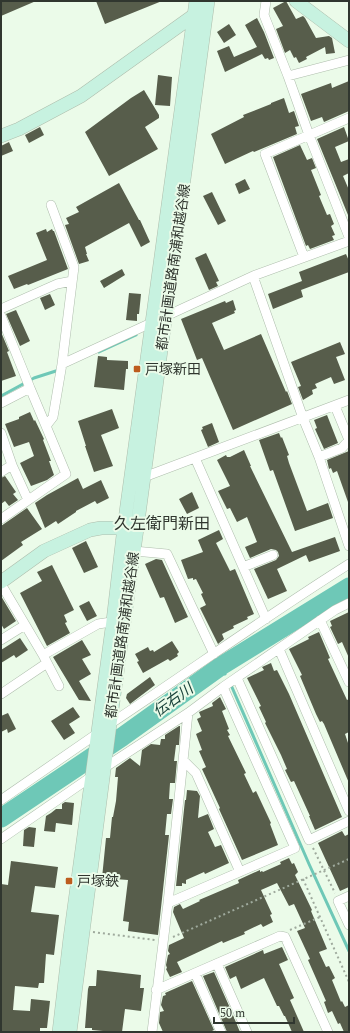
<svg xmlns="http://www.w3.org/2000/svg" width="350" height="1033" font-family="Spectral,'Noto Sans JP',serif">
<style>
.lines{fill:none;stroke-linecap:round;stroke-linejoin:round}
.stream{stroke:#6ec8b7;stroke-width:3}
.river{stroke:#6ec8b7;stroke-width:19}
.building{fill:#575d4b}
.street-casing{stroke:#aebdac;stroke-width:10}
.secondary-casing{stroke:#aebdac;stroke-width:14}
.path{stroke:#9faa9d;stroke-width:2;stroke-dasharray:2 3;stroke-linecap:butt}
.street{stroke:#fff;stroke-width:9}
.secondary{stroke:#c7f2e0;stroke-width:13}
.poi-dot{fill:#bd5c1e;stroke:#ebfbe9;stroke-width:1.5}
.labels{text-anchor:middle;stroke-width:4;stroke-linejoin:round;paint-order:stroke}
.street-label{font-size:14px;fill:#30362f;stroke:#ebfbe9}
.poi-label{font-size:14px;fill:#30362f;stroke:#ebfbe9;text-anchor:start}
.water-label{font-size:15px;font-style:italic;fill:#153f37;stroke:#ebfbe9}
.quarter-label{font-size:16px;fill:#30362f;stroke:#ebfbe9}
</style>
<rect width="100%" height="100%" fill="#ebfbe9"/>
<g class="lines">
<path class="stream" d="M99 352 136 335
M1 396 34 378 59 370
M221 666 225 674
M231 685 309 864 349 951"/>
<path class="river" d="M1 818 122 737 221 666 349 587"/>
</g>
<path class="building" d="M1 1H36L1 16Z
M96 1H162L105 24Z
M286 1 296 19 303 16 305 18 316 38 329 36 332 38 335 53 326 54 325 47 306 57 307 59 299 63 296 57 294 58 290 50 285 53 276 29 283 26 273 8Z
M257 18 264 32 274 58 269 60 268 58 265 59 262 54 225 72 217 51 229 46 234 57 257 47 245 25Z
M229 24 236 35 224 43 217 32Z
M158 75 172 77 170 106 155 105Z
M349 81V111L324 122 322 117 311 121 301 94 331 83 332 88Z
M144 90 159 115V118L145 127 158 149 109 176 85 132 131 98Z
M284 98 289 113 294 111 299 126 295 127 297 134 254 152 253 151 225 164 211 134 244 117 243 115 271 104V103Z
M40 127 44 135 29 143 25 135Z
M344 127 349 141 335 147 341 162 349 159V173L343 176 349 190 348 215 317 139Z
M9 142 13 151 1 156V146Z
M300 145 307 160 312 158 316 168 311 170 321 195 319 196 327 215 330 214 334 224 331 226 335 235 332 236 334 240 310 249 308 245 306 246 273 157Z
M245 179 250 189 239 194 235 184Z
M119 183 139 220H140L150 242 141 247 129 223 85 247 87 254H86L89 261 79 264 65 225 69 224 66 218 79 212 76 207Z
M212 192 226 221 218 225 203 196Z
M46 229 47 232 52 229 53 231H54L68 269 28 285 27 284 14 289 8 276 47 260 36 233Z
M206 253 219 281 216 282 218 286 209 290 195 258Z
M346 254 349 261V272L301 290 303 297 273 309 268 294 302 281 299 272Z
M122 269 125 275 104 288 100 281Z
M129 293 141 294 139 314H137V321L126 320Z
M50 294 55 305 45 310 40 298Z
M233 300 236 310 234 311 235 313 212 323 224 350 261 334 286 392 287 391 292 404 233 430 202 358 197 360 181 319 225 301 226 303Z
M16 310 30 341 20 346 6 314Z
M1 332 9 351 7 352 16 376 1 381Z
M340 342 345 354 336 357 345 380 334 384 331 377 315 384 317 388 312 390 313 394 303 400 298 387 301 386 291 362Z
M98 356 107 357V360L128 361V369H126L124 390 94 387Z
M112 409 119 428 101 435 113 466 94 472 85 446H86L78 421Z
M30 412 34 421 35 420 44 439 43 440 51 461H49L54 475 47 480 31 486 20 463 34 456 29 442 14 447 5 424 19 419V417Z
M327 415 338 443 324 449 315 429 317 428 314 420Z
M212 423 219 442 208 447 201 430 203 429 202 427Z
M279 433 281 438 282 437 289 455 287 456 289 463 307 511 328 503 333 518 295 531 273 470 270 471 259 440Z
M244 450 251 466H250L292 552 335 537 340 551 309 562 306 555 277 569 287 591 268 599 254 569 276 560 279 556 278 552 276 550 271 549 250 558 245 547 257 542 247 517 237 522 230 508 227 509 218 491 230 486 217 460 226 455 227 457H230Z
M349 451V502H348L337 471 333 473 331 468 329 469 327 460Z
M5 476 16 492 13 494 18 500 9 506 5 501 1 504V478Z
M78 478 83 489 101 480 109 498 97 504 95 501 76 511V512L58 524 56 521 45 528 35 503 47 495Z
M192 492 199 508 187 514 179 499Z
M27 508 42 529 21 542 23 545 1 561V526Z
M219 530 223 539 216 543 230 571 235 569 254 614 247 617 248 619 233 626 234 628 222 634 224 639 218 644 200 608 206 605 201 594 203 593 196 579 193 580V578L188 579 181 560 203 552 198 540Z
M86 541 98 567 84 573 72 548Z
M156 559 162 560 188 617 175 623 164 597 160 598 145 564Z
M52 565 74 610 64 615 67 622 65 623 70 633 47 646 20 593 42 581 37 572Z
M1 596 16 621 4 629 1 624Z
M89 601 97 616 87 621 79 606Z
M349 612V658L342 642 338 644 330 627 332 626 330 621Z
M319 632 330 658 328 659 347 700 349 699V732L345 734 349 746V783L324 724 322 721 320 722 316 714 300 676 302 675 289 649 309 639 308 637Z
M20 638 28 650 16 658 14 655 1 663V650Z
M82 640 91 655 82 659 91 674 79 681 91 701 79 700 53 657Z
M172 641 179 652 177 654 178 656 170 661 168 659 143 673 137 662 139 661 135 654 148 647 150 651 153 650 154 652Z
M271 663 274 671 277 670 289 694 342 817 315 830 309 816H310L294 781 291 782 285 770 287 769 281 755 265 723 266 722 259 707 261 706 247 678 264 670 262 667Z
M150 677 155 685 130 704 126 698 127 694Z
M220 697 226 709 222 711 229 729 227 730 230 735 228 736 246 773 244 774 253 793 256 791 271 823 270 824 278 845 242 860 219 809 220 808 202 769 206 767 199 751 202 750 196 734 202 731 197 719 201 717 199 712 213 706 212 703Z
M73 707 80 717 69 724 75 733 64 740 51 721Z
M8 713 16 729 8 733 7 729 1 732V716Z
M179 726H180V731L179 745H176L174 761H177L175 783H170L169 799H173L171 814H167L165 835H169L158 935 128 931 129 922 123 921 128 880 102 878 106 838H110L112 817H113L116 801 118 777H115L116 768 130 758 140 766 142 750 151 744 160 745 161 739H165V735Z
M187 790 197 791 200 796 198 818 208 814 214 829 208 832 215 847 221 845 229 863 205 874 204 872 186 880V884L182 883V886H176L185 800H186Z
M65 802 74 803 72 825 56 823 55 832 44 831 46 816 51 813 56 809H62V804Z
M29 827 36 828 34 847 23 846 24 830Z
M342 831 345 836 349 834V887L340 891 318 843Z
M289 858 292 864 294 863 298 872 295 875 312 910 311 911 327 949 319 952 326 967 329 966 335 978 332 980 341 1002 342 1001 345 1007 349 1005V1032H344L340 1023 338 1024 332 1011 328 1013 324 1002 326 1001 308 960 310 959 297 931 305 928 294 904 289 906 277 883 261 890 272 914 270 915 273 922 263 927 261 924 244 932 245 934 223 943 222 941 177 962 182 972 170 977 166 969 167 968 166 965 168 955 170 954 168 951 169 945 184 938 173 912 174 907 180 904 183 909 200 901 199 900 239 883 238 880 251 874 260 870V872L262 871 263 872 281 864 280 862Z
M11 861 58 867 55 888 35 886 31 912 59 915 54 955 46 954 44 983H39L38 988 15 986 13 1010 30 1011 31 999 50 1001 47 1028H40V1032H1V884L8 885Z
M282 947 288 960 279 964 294 998 290 1000 304 1032H292L285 1016H284L279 1006H277L264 978 241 989 236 976 230 979 225 967 263 950 264 954Z
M97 970 141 975 140 988H144L141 1011 125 1009 122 1032H102L103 1031 92 1030V1028H85L88 989 89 986H96Z
M214 972 230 1008 240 1032H227L203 976Z
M192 981 214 1030 210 1032H163L159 1023 160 1012 164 1011 161 1005 163 996 166 995 165 993Z"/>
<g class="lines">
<defs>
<path id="street" d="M266 1 264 15 288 76 309 135 349 237
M288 76 349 60
M51 205 74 267 62 364
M304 257 265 154 349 118
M253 276 303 418 319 457 349 546
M1 309 57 284 72 281
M1 316 30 388
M1 403 30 388 46 426
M1 433 12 465
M319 457 342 448 349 440 335 406
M195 458 266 619
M1 472 12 465 28 500
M144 477 349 400
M1 519 66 474 46 426 53 417 62 364 253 276 349 241
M134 551 167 554 214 654
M243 567 273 555
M1 584 43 655 59 686
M320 620 349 682
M1 640 25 625
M279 649 349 811
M43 655 98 624 118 621
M237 678 309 840 349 821
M1 694 47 663
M184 761 196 773 240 872
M1 800 98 733 110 724C190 671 268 615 349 564
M1 839 104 768 188 713 223 687 335 610 349 603
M349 896 338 901 349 925
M168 903 295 848 223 687
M217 964 247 1032
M195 973 221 1032
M156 990 280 936 285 937 328 1032
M152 1032 168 903 188 713"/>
<path id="secondary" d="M296 1 349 41
M1 136 19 129 81 96 197 13
M1 582 44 551 90 530 101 528H131
M59 1032 70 938 113 621 124 527 196 1
M70 1032 110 724 134 551 208 1"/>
</defs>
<use href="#street" class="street-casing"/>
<use href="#secondary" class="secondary-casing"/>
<path class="path" d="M313 848 335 893
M303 879 349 982
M290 930 320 917
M93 932 155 940
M173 937 349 859"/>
<use href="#street" class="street"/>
<use href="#secondary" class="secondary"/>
</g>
<g class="poi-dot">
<rect x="133" y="365" width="8" height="8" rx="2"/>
<rect x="65" y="877" width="8" height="8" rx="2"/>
</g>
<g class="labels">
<g class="street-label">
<text transform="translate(173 267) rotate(-82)" y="5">都市計画道路南浦和越谷線</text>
<text transform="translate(122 635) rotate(-82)" y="5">都市計画道路南浦和越谷線</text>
</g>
<g class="poi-label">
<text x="145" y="374">戸塚新田</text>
<text x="77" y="886">戸塚鋏</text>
</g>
<g class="water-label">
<text transform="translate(173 700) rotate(-36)" y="5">伝右川</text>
</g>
<g class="quarter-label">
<text x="162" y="529">久左衛門新田</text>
</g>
</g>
<rect width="350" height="1033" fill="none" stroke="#30362f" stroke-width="4"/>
<path d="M214 1017v6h80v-6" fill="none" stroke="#30362f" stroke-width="2"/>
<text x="220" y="1017" font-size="12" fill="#30362f" stroke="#ebfbe9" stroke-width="3" paint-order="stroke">50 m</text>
</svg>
